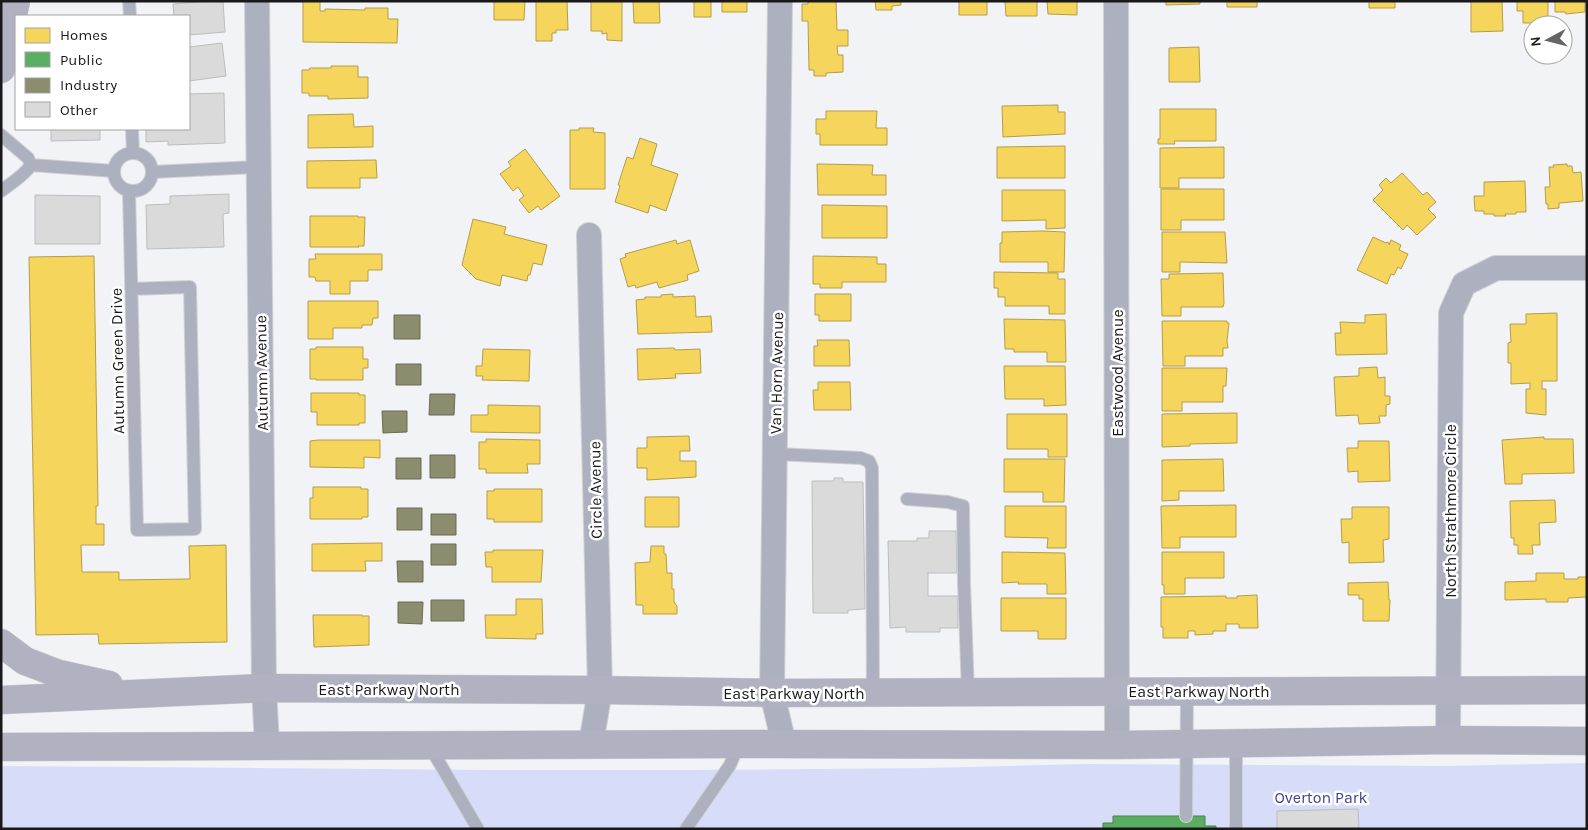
<svg xmlns="http://www.w3.org/2000/svg" width="1588" height="830" font-family="Karla,sans-serif">
<style>
.green{fill:#d7dcf9}
.homes{fill:#f6d55c;stroke:#b49d48}
.public{fill:#5aae61;stroke:#46814c}
.industry{fill:#8c8c6e;stroke:#6a6a55}
.building{fill:#dadadb;stroke:#bdbdbe}
.lines{fill:none;stroke-linecap:round;stroke-linejoin:round}
.service-casing{stroke:#d0d0d2;stroke-width:14}
.minor-casing{stroke:#d0d0d2;stroke-width:26}
.primary-casing{stroke:#d0d0d2;stroke-width:29}
.service{stroke:#adb0bf;stroke-width:12}
.minor{stroke:#adb0bf;stroke-width:24}
.primary{stroke:#b1b2c1;stroke-width:28}
.labels{text-anchor:middle;stroke-width:5;stroke-linejoin:round;paint-order:stroke}
.street-label{font-size:16px;fill:#19191b;stroke:#fff}
.park-label{font-size:16px;fill:#3f4395;stroke:#fff}
</style>
<rect width="100%" height="100%" fill="#f2f3f6"/>
<path class="green" d="M1587 763V829H1V766L493 770H691L929 768 1086 764 1447 766Z"/>
<path class="homes" d="M303 1H320V11H325V9L365 10V8H388V19H398L397 43 303 42Z
M494 1H525L524 20H494Z
M536 1H567L568 30H556V33H552V41H536Z
M591 1H622V41L607 40V33L602 34V31H591Z
M633 1H659L660 23H634Z
M694 1H711V17H694Z
M722 1H747V12H722Z
M808 1H836L837 30H848V46H837L838 55H843V72L826 73V76H814V70H809L808 21H802V4H808Z
M875 1H901V5L892 6V10H876Z
M959 1H987V15H959Z
M1005 1H1037V16H1006Z
M1047 1H1077V15L1048 14Z
M1166 1H1200V4L1166 5Z
M1227 1H1257V7H1227Z
M1369 1H1395V8H1369Z
M1471 1H1502L1503 31 1471 32Z
M1517 1H1548V23H1523V11H1517Z
M1555 1H1585V12L1566 14 1565 12H1555Z
M1199 47 1200 82H1169V48Z
M331 66H358V77H368V98L328 99V96H309V93H302V70H309L310 68H331Z
M1058 105V112H1065V134L1003 137 1002 106Z
M1160 109H1216V141H1174L1175 144H1158V139H1160Z
M826 111H877L876 128H887V145H820V134H816V119H826Z
M353 114 354 127 373 126V147L308 148V115Z
M579 128H594L593 132 605 133V189H570V130H579Z
M640 138 657 144 651 165 678 174 666 211 650 205 648 213 615 202 620 186 618 185 627 157 633 159Z
M1065 146V178H997V147Z
M1224 147V178H1179V188H1160V148Z
M525 149 560 196 541 210 538 206 529 213 519 200 524 196 518 187 513 191 500 174 511 166 508 162Z
M376 160 377 178H360V188H307V161Z
M817 164 873 165 872 175H886V195H818Z
M1567 164V166H1572L1573 173 1581 172 1583 201 1559 203V208L1548 209V204H1546L1545 187H1550L1549 167H1554L1553 165Z
M1402 173 1423 195 1427 192 1436 202 1428 209 1436 217 1417 235 1407 225 1403 230 1373 200 1383 190 1379 185 1386 178 1391 183Z
M1525 181 1526 212H1516V214H1505L1506 216H1494V214H1484V211H1475L1474 196H1484V182Z
M1161 189H1224V220H1181V230H1161Z
M1002 190H1065V228L1046 229V220L1002 221Z
M822 205 887 206V238H822Z
M310 216H358V217H365L364 246H358L359 247H310Z
M473 219 506 227 504 234 547 245 542 265 533 263 530 275H528L527 281 502 275 500 286 476 279 462 265Z
M1042 231 1065 232 1064 272H1048V262H1000V243H1002V232Z
M1162 232H1225L1227 263 1180 262V272H1162Z
M1373 237 1386 243 1387 242 1389 243V245L1391 240 1401 245 1399 250 1408 254 1401 269 1398 267 1394 275 1391 274 1387 284 1357 270Z
M676 240 677 244 690 240 699 271 687 275 688 280 659 288 657 282 636 288 635 285 628 287 620 259 626 257 625 254Z
M315 254H382V270H368V281H350V294H330V281H316L315 277H309V259H316Z
M94 256 98 506H96V524H104V545H81L82 572H119V580L190 579 189 546 226 545 227 642 99 644 98 634 36 635 29 257Z
M813 256 877 257V264H886V282H842V288H820V284H813Z
M994 272 1058 273V279H1065V314H1049V306H1005V297H998V288H994Z
M1223 273 1224 303 1223 307H1181V316H1162L1161 279H1169V274Z
M673 294V297L695 296 696 317 711 316 712 332 638 334 636 300 645 299V297H661V295Z
M815 294H851V321H819V315H815Z
M308 301H378V318H373L372 325H362V328H333V339H308Z
M1557 313V381H1542V389H1546V415L1526 413V389H1530V383L1511 384V363H1508V343L1511 342 1510 324H1526V314Z
M1386 314 1387 354 1336 355 1335 333H1341L1340 322 1365 323V315Z
M1004 319 1065 320 1066 362H1047V352H1014V349H1005Z
M1162 321H1227V323H1229L1227 341 1228 348H1223V356H1185V366H1163Z
M817 340H849L850 366H814V346H818Z
M316 347H363V359H368V368H363V380H316V379H310V349H316Z
M674 348 675 350 700 349 701 373 675 374 676 378 638 380 637 349Z
M483 349 530 350 529 381 482 380 483 376H476V366H482Z
M1004 366H1065L1066 405 1044 406V399H1005Z
M1377 367 1378 378 1385 377V396H1390V404L1386 405V416H1379L1380 423 1359 424 1358 415 1336 416 1334 377 1359 376V368Z
M1162 368H1227L1226 386H1223V402H1182V411H1162Z
M818 382H850L851 410H814L813 390H818Z
M311 393H359V395H365V423H359V425H317V412H311Z
M488 405 540 406V433L471 432V415H488Z
M1237 413V443L1190 444V446L1162 447V414Z
M1007 414H1067V457H1048V449H1007Z
M689 436 690 451H680V461H696V477L647 480V468H637V448H647V437Z
M1544 437V439H1573L1574 473 1522 474V484H1505L1502 440Z
M486 439 540 440V464H527L528 473H486V469H479V442H486Z
M318 440H380V458L364 457V468L310 467V441Z
M1358 441H1389L1390 481 1358 482V471L1348 472 1347 448H1358Z
M1004 459H1065L1064 502H1043V492H1004Z
M1223 459 1224 491H1179V500L1162 501V460Z
M313 487H361V489H368V517H362V519H310V498H313Z
M494 489H542V522H494V519H487V491H494Z
M645 497H679V527H645Z
M1555 500 1556 522 1539 523 1540 545H1532L1533 554H1518V545H1514V538H1511L1510 501Z
M1236 505V537H1180V548H1162L1161 506Z
M1005 506H1066V548H1047L1048 538 1005 537Z
M1352 507H1389V539L1383 540 1384 562 1349 563V542L1342 543 1341 519H1352Z
M382 543V561H365L366 571H312V544Z
M651 546H664V554H666L667 573H672V589H674V602L677 606V614H643V605H636L635 563 650 562Z
M493 550H543L541 582H492V567H486L485 552H493Z
M1002 552 1065 553 1066 594H1047V584H1018L1019 582 1002 583Z
M1162 552H1224V578H1185V594H1164V585H1162Z
M1536 573H1564V579H1578V577H1587V597L1568 598V602H1546V599L1505 600V582L1536 581Z
M1388 582 1389 600H1390L1389 621H1363V599H1359V595H1348V583Z
M1257 595 1258 628H1239V624H1226V631H1213V634L1195 635V631H1188V638H1163V627H1161V597L1226 596V598H1237V596Z
M1001 598H1066V639H1038V631H1001Z
M516 599H542L543 634H536V639L486 638 485 615H516Z
M313 615H362V616H369V645L314 647Z"/>
<path class="public" d="M1113 816H1205V826H1216V829H1103V823H1113Z"/>
<path class="industry" d="M394 315H420V339H394Z
M396 364H421V385H396Z
M430 394H455L454 415H429Z
M382 411H407V432L383 433Z
M430 455H455V478H430Z
M396 458H421V479H396Z
M397 508H422V530H397Z
M431 514H456V535H431Z
M431 544H456V565H431Z
M397 561H423V582H398Z
M431 600H464V621H431Z
M398 602H423L422 624 398 623Z"/>
<path class="building" d="M209 1H223L225 32 189 35V16H174L173 4Z
M222 43 226 76 189 81V47Z
M224 93 225 143 168 145V141L146 142V129H189V94Z
M51 129H100V140L51 141Z
M229 194V213L223 214 224 247 147 249 146 205 170 204V196Z
M35 195 100 196V244H35Z
M834 478H843V482H863L865 609 848 610V613H813L812 481H834Z
M929 531H956L957 573H928V572V596H958V628H940V632H906V627L890 628 888 541H917V538H929Z
M1358 809 1359 829H1277V811Z"/>
<g class="lines">
<defs>
<path id="service" d="M129 1 130 16
M132 129 133 153
M1 135 28 158 31 165
M114 172a19 19 0 1 1 38 0a19 19 0 1 1-38 0Z
M31 165 114 171
M152 172 258 167
M1 191C11 183 24 176 31 165
M129 191 137 530 195 529 190 287 131 289
M775 454 861 458 869 461 872 468 873 693
M907 499 948 502 963 506 964 583 968 693
M1236 743V829
M429 745 478 829
M1186 816 1187 692
M686 829 730 765 739 744"/>
<path id="minor" d="M257 1 264 688 267 745
M780 1 772 693 784 744
M1116 1 1117 745
M589 235 600 690 591 744
M1448 740 1451 313 1464 284 1496 268H1587"/>
<path id="primary" d="M1 69 16 1
M1 643 25 661 59 674 109 685
M1 700 264 688 600 690 772 693 1587 690
M1 747 739 744 1117 745 1448 740 1587 741"/>
</defs>
<use href="#service" class="service-casing"/>
<use href="#minor" class="minor-casing"/>
<use href="#primary" class="primary-casing"/>
<use href="#service" class="service"/>
<use href="#minor" class="minor"/>
<use href="#primary" class="primary"/>
</g>
<g class="labels">
<g class="street-label">
<text transform="translate(117 361) rotate(-91)" y="6">Autumn Green Drive</text>
<text transform="translate(261 373) rotate(-91)" y="6">Autumn Avenue</text>
<text transform="translate(776 373) rotate(-89)" y="6">Van Horn Avenue</text>
<text transform="translate(1117 373) rotate(-90)" y="6">Eastwood Avenue</text>
<text transform="translate(595 490) rotate(-91)" y="6">Circle Avenue</text>
<text transform="translate(1450 511) rotate(-90)" y="6">North Strathmore Circle</text>
<text x="389" y="695">East Parkway North</text>
<text x="1199" y="697">East Parkway North</text>
<text x="794" y="699">East Parkway North</text>
</g>
<g class="park-label">
<text x="1321" y="803">Overton Park</text>
</g>
</g>
<rect width="1588" height="830" fill="none" stroke="#19191b" stroke-width="5"/>
<rect x="15" y="15" width="175" height="115" fill="#ffffff" stroke="#a3a3a4"/>
<rect x="25" y="28" width="25" height="15" fill="#f6d55c" stroke="#a3a3a4"/>
<text x="60" y="40" font-size="15" fill="#19191b">Homes</text>
<rect x="25" y="52" width="25" height="15" fill="#5aae61" stroke="#a3a3a4"/>
<text x="60" y="65" font-size="15" fill="#19191b">Public</text>
<rect x="25" y="78" width="25" height="15" fill="#8c8c6e" stroke="#a3a3a4"/>
<text x="60" y="90" font-size="15" fill="#19191b">Industry</text>
<rect x="25" y="102" width="25" height="15" fill="#dadadb" stroke="#a3a3a4"/>
<text x="60" y="115" font-size="15" fill="#19191b">Other</text>
<g transform="translate(1548 40) rotate(263)"><circle r="24" fill="#ffffff" stroke="#a3a3a4"/>
<path d="M0-4L9 19L0 12L-9 19Z" fill="#656568"/>
<text y="-8" font-size="14" font-weight="bold" text-anchor="middle" fill="#19191b">N</text>
</g>
</svg>
